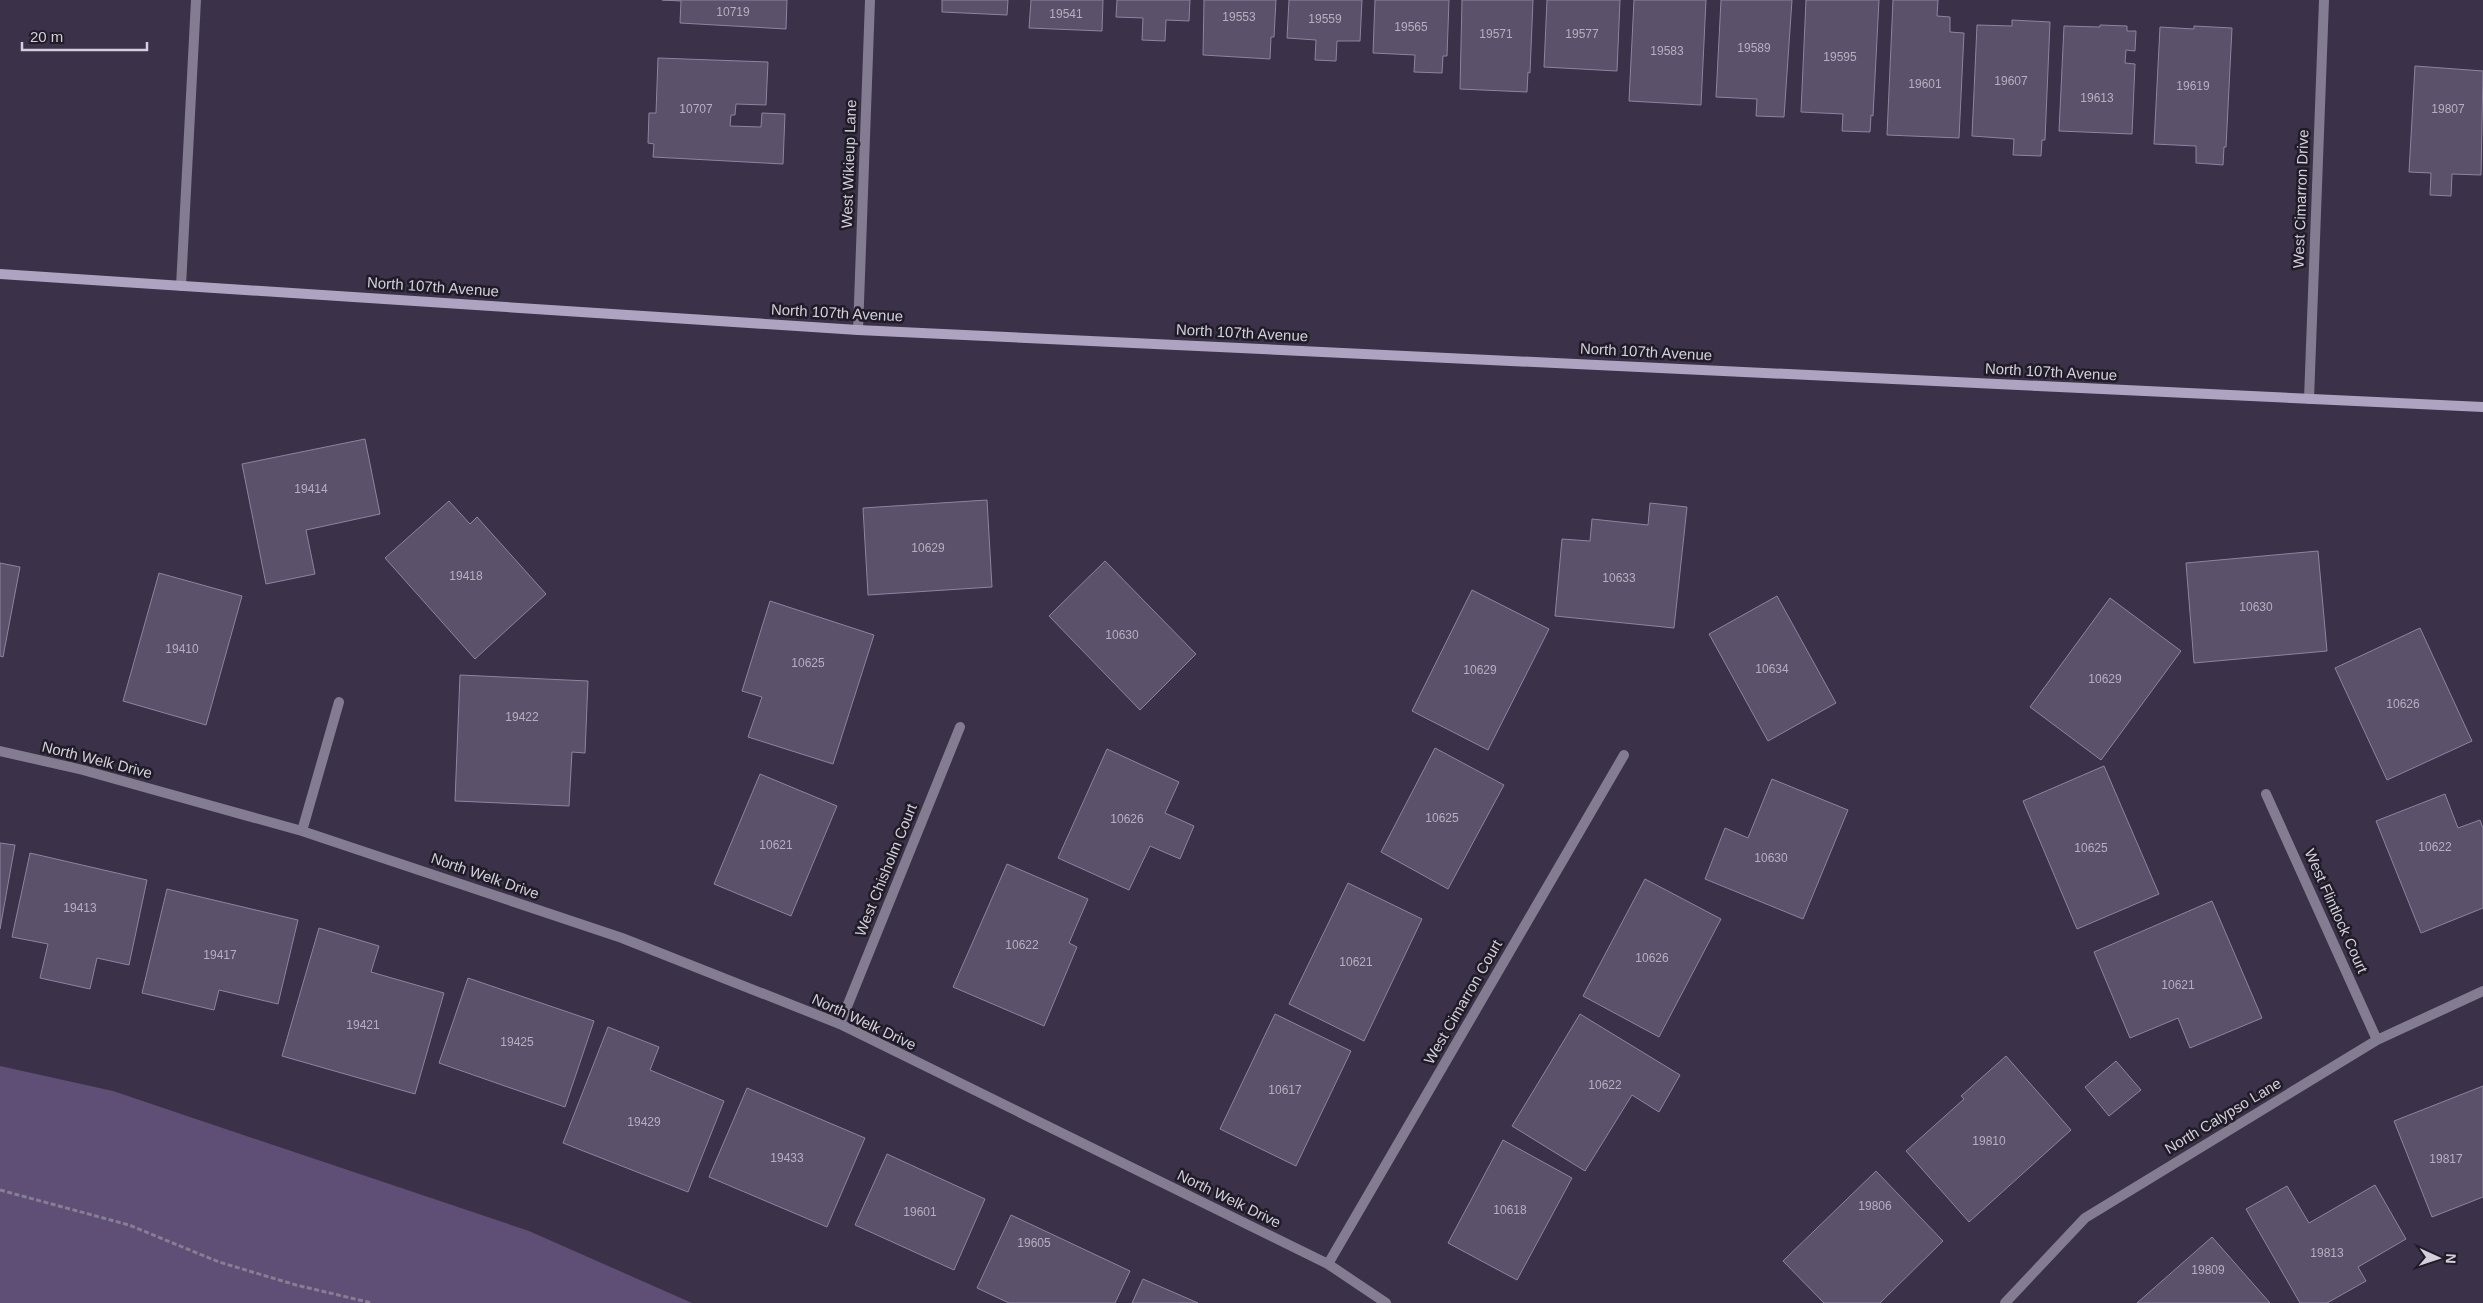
<svg xmlns="http://www.w3.org/2000/svg" width="2483" height="1303" font-family="Helvetica,sans-serif">
<style>
.green{fill:#5f4e76}
.building{fill:#5b516b;stroke:#8f84a0}
.lines{fill:none;stroke-linecap:round;stroke-linejoin:round}
.path{stroke:#867e92;stroke-width:3;stroke-dasharray:5 2.5;stroke-linecap:butt}
.street{stroke:#847c90;stroke-width:10}
.secondary{stroke:#afa3c2;stroke-width:10}
.labels{text-anchor:middle;stroke-width:5;stroke-linejoin:round;paint-order:stroke}
.number-label{font-size:12px;fill:#b6afc0}
.street-label{font-size:15px;fill:#d4cedd;stroke:#201c27}
</style>
<rect width="100%" height="100%" fill="#3b3149"/>
<path class="green" d="M0 1066 113 1091 529 1231 692 1303H0Z"/>
<path class="building" d="M662 0H787L786 29 680 23 681 1Z
M942 0H1008L1007 15 942 12Z
M1031 0H1103L1102 31 1029 28Z
M1117 0H1190L1189 21 1166 20 1165 41 1142 40 1143 18 1116 17Z
M1204 0H1276L1274 37H1271L1270 59 1203 55Z
M1289 0H1362L1360 41H1337L1336 61 1315 60 1316 40 1287 38Z
M1375 0H1449L1447 56H1443L1442 73 1414 72 1415 55 1373 53Z
M1462 0H1533L1530 73 1528 72 1527 92 1460 89Z
M1547 0H1620L1617 71 1544 67Z
M1634 0H1706L1701 105 1629 101Z
M1721 0H1792L1784 117 1756 116 1757 99 1716 97Z
M1806 0H1879L1873 116 1871 115 1870 132 1842 131 1843 114 1801 112Z
M1893 0H1938L1937 16 1950 17V32L1964 33 1959 138 1887 135Z
M2012 20 2050 22 2045 140H2042L2041 156 2013 155 2014 139 1972 136 1977 25 2012 26Z
M2100 25 2127 26V31H2136L2135 51 2126 50 2125 63 2135 64 2132 134 2059 131 2064 26 2100 27Z
M2194 26 2232 28 2226 147H2224L2223 165 2196 163V146L2154 144 2160 27 2194 29Z
M658 58 768 62 766 105 736 104 735 115H731L730 126 761 127 762 113 785 114 783 164 653 157 654 144 648 143 649 113H656Z
M2415 66 2483 71 2481 175 2452 174 2451 196 2430 195 2431 173 2409 172Z
M365 439 380 514 306 530 315 574 266 584 242 464Z
M987 500 992 587 868 595 863 508Z
M449 501 470 524 477 517 546 594 475 659 385 558Z
M1650 503 1687 507 1674 628 1555 616 1562 539 1590 541 1592 519 1648 525Z
M2318 551 2327 651 2194 663 2186 563Z
M1105 561 1196 654 1140 710 1049 616Z
M0 563 20 567 3 657 0 656Z
M159 573 242 596 206 725 123 701Z
M1472 590 1549 629 1488 750 1412 711Z
M1777 596 1836 703 1768 741 1709 634Z
M2110 598 2181 651 2101 760 2030 707Z
M770 601 874 635 833 764 748 737 762 697 742 691Z
M2420 628 2472 741 2387 780 2335 668Z
M460 675 588 681 585 753 572 752 569 806 455 801Z
M1435 748 1504 785 1448 889 1381 852Z
M1107 749 1179 782 1165 813 1194 826 1180 859 1150 846 1129 890 1058 858Z
M2104 766 2159 894 2077 929 2023 801Z
M760 774 837 806 791 916 714 884Z
M1772 779 1848 810 1803 919 1705 879 1725 828 1748 838Z
M2445 794 2458 828 2480 820 2483 828V908L2421 933 2376 821Z
M0 843 15 845 0 929Z
M30 853 147 880 129 965 97 958 90 989 40 978 48 944 12 937Z
M1007 864 1088 899 1069 943 1077 947 1044 1026 953 987Z
M1645 879 1721 919 1659 1037 1583 996Z
M1348 883 1422 919 1364 1041 1289 1004Z
M167 889 298 920 278 1004 219 990 214 1010 142 993Z
M2212 901 2262 1018 2190 1048 2178 1018 2130 1038 2094 952Z
M319 928 379 946 371 972 444 993 415 1094 282 1056Z
M468 978 594 1021 565 1107 439 1063Z
M1275 1014 1351 1051 1296 1166 1220 1129Z
M1580 1014 1680 1075 1659 1112 1632 1095 1585 1171 1512 1126Z
M608 1027 659 1047 650 1070 724 1101 688 1192 563 1143Z
M2006 1056 2071 1130 1969 1222 1906 1151 1964 1099 1961 1096Z
M2116 1061 2141 1090 2109 1116 2085 1087Z
M2483 1086V1197L2432 1217 2394 1121Z
M747 1088 865 1138 827 1227 709 1177Z
M1503 1140 1572 1178 1517 1280 1448 1243Z
M887 1154 985 1199 954 1270 855 1225Z
M1876 1171 1943 1241 1880 1303H1824L1783 1261Z
M2375 1185 2406 1239 2358 1267 2366 1281 2327 1303H2300L2246 1209 2287 1186 2309 1223Z
M1011 1215 1130 1271 1115 1303H1009L977 1288Z
M2212 1237 2270 1303H2137Z
M1143 1279 1198 1303H1132Z"/>
<g class="lines">
<path class="path" d="M0 1190 129 1225 219 1262 296 1285 372 1303"/>
<path class="street" d="M181 286 196 0
M858 330 870 0
M2309 399 2324 0
M0 751 83 770 302 831 339 702
M2266 794 2377 1040
M302 831 622 938 840 1024 1328 1264 1386 1303
M840 1024 960 727
M1328 1264 1624 755
M2005 1303 2085 1218 2377 1040 2483 991"/>
<path class="secondary" d="M0 274 858 330 2483 407"/>
</g>
<g class="labels">
<g class="number-label">
<text x="733" y="16">10719</text>
<text x="1066" y="18">19541</text>
<text x="1239" y="21">19553</text>
<text x="1325" y="23">19559</text>
<text x="1411" y="31">19565</text>
<text x="1496" y="38">19571</text>
<text x="1582" y="38">19577</text>
<text x="1754" y="52">19589</text>
<text x="1667" y="55">19583</text>
<text x="1840" y="61">19595</text>
<text x="2011" y="85">19607</text>
<text x="1925" y="88">19601</text>
<text x="2193" y="90">19619</text>
<text x="2097" y="102">19613</text>
<text x="696" y="113">10707</text>
<text x="2448" y="113">19807</text>
<text x="311" y="493">19414</text>
<text x="928" y="552">10629</text>
<text x="466" y="580">19418</text>
<text x="1619" y="582">10633</text>
<text x="2256" y="611">10630</text>
<text x="1122" y="639">10630</text>
<text x="182" y="653">19410</text>
<text x="808" y="667">10625</text>
<text x="1772" y="673">10634</text>
<text x="1480" y="674">10629</text>
<text x="2105" y="683">10629</text>
<text x="2403" y="708">10626</text>
<text x="522" y="721">19422</text>
<text x="1442" y="822">10625</text>
<text x="1127" y="823">10626</text>
<text x="776" y="849">10621</text>
<text x="2435" y="851">10622</text>
<text x="2091" y="852">10625</text>
<text x="1771" y="862">10630</text>
<text x="80" y="912">19413</text>
<text x="1022" y="949">10622</text>
<text x="220" y="959">19417</text>
<text x="1652" y="962">10626</text>
<text x="1356" y="966">10621</text>
<text x="2178" y="989">10621</text>
<text x="363" y="1029">19421</text>
<text x="517" y="1046">19425</text>
<text x="1605" y="1089">10622</text>
<text x="1285" y="1094">10617</text>
<text x="644" y="1126">19429</text>
<text x="1989" y="1145">19810</text>
<text x="787" y="1162">19433</text>
<text x="2446" y="1163">19817</text>
<text x="1875" y="1210">19806</text>
<text x="1510" y="1214">10618</text>
<text x="920" y="1216">19601</text>
<text x="1034" y="1247">19605</text>
<text x="2327" y="1257">19813</text>
<text x="2208" y="1274">19809</text>
</g>
<g class="street-label">
<text transform="translate(849 164) rotate(-88)" y="5">West Wikieup Lane</text>
<text transform="translate(2301 199) rotate(-88)" y="5">West Cimarron Drive</text>
<text transform="translate(433 287) rotate(4)" y="5">North 107th Avenue</text>
<text transform="translate(837 313) rotate(3)" y="5">North 107th Avenue</text>
<text transform="translate(1242 333) rotate(3)" y="5">North 107th Avenue</text>
<text transform="translate(1646 352) rotate(3)" y="5">North 107th Avenue</text>
<text transform="translate(2051 372) rotate(3)" y="5">North 107th Avenue</text>
<text transform="translate(97 760) rotate(14)" y="5">North Welk Drive</text>
<text transform="translate(886 870) rotate(-68)" y="5">West Chisholm Court</text>
<text transform="translate(485 876) rotate(19)" y="5">North Welk Drive</text>
<text transform="translate(2336 911) rotate(66)" y="5">West Flintlock Court</text>
<text transform="translate(1463 1002) rotate(-60)" y="5">West Cimarron Court</text>
<text transform="translate(864 1022) rotate(25)" y="5">North Welk Drive</text>
<text transform="translate(2223 1116) rotate(-31)" y="5">North Calypso Lane</text>
<text transform="translate(1229 1199) rotate(26)" y="5">North Welk Drive</text>
</g>
</g>
<g transform="translate(2438 1258) rotate(93)" stroke="#201c27" stroke-width="4" paint-order="stroke">
<path d="M0-4L9 19L0 12L-9 19Z" fill="#d4cedd"/>
<text y="-8" font-size="14" font-weight="bold" text-anchor="middle" fill="#d4cedd">N</text>
</g>
<path d="M22 42v8h125v-8" fill="none" stroke="#d4cedd" stroke-width="2.5"/>
<text x="30" y="42" font-size="15" fill="#d4cedd" stroke="#201c27" stroke-width="4" paint-order="stroke">20 m</text>
</svg>
